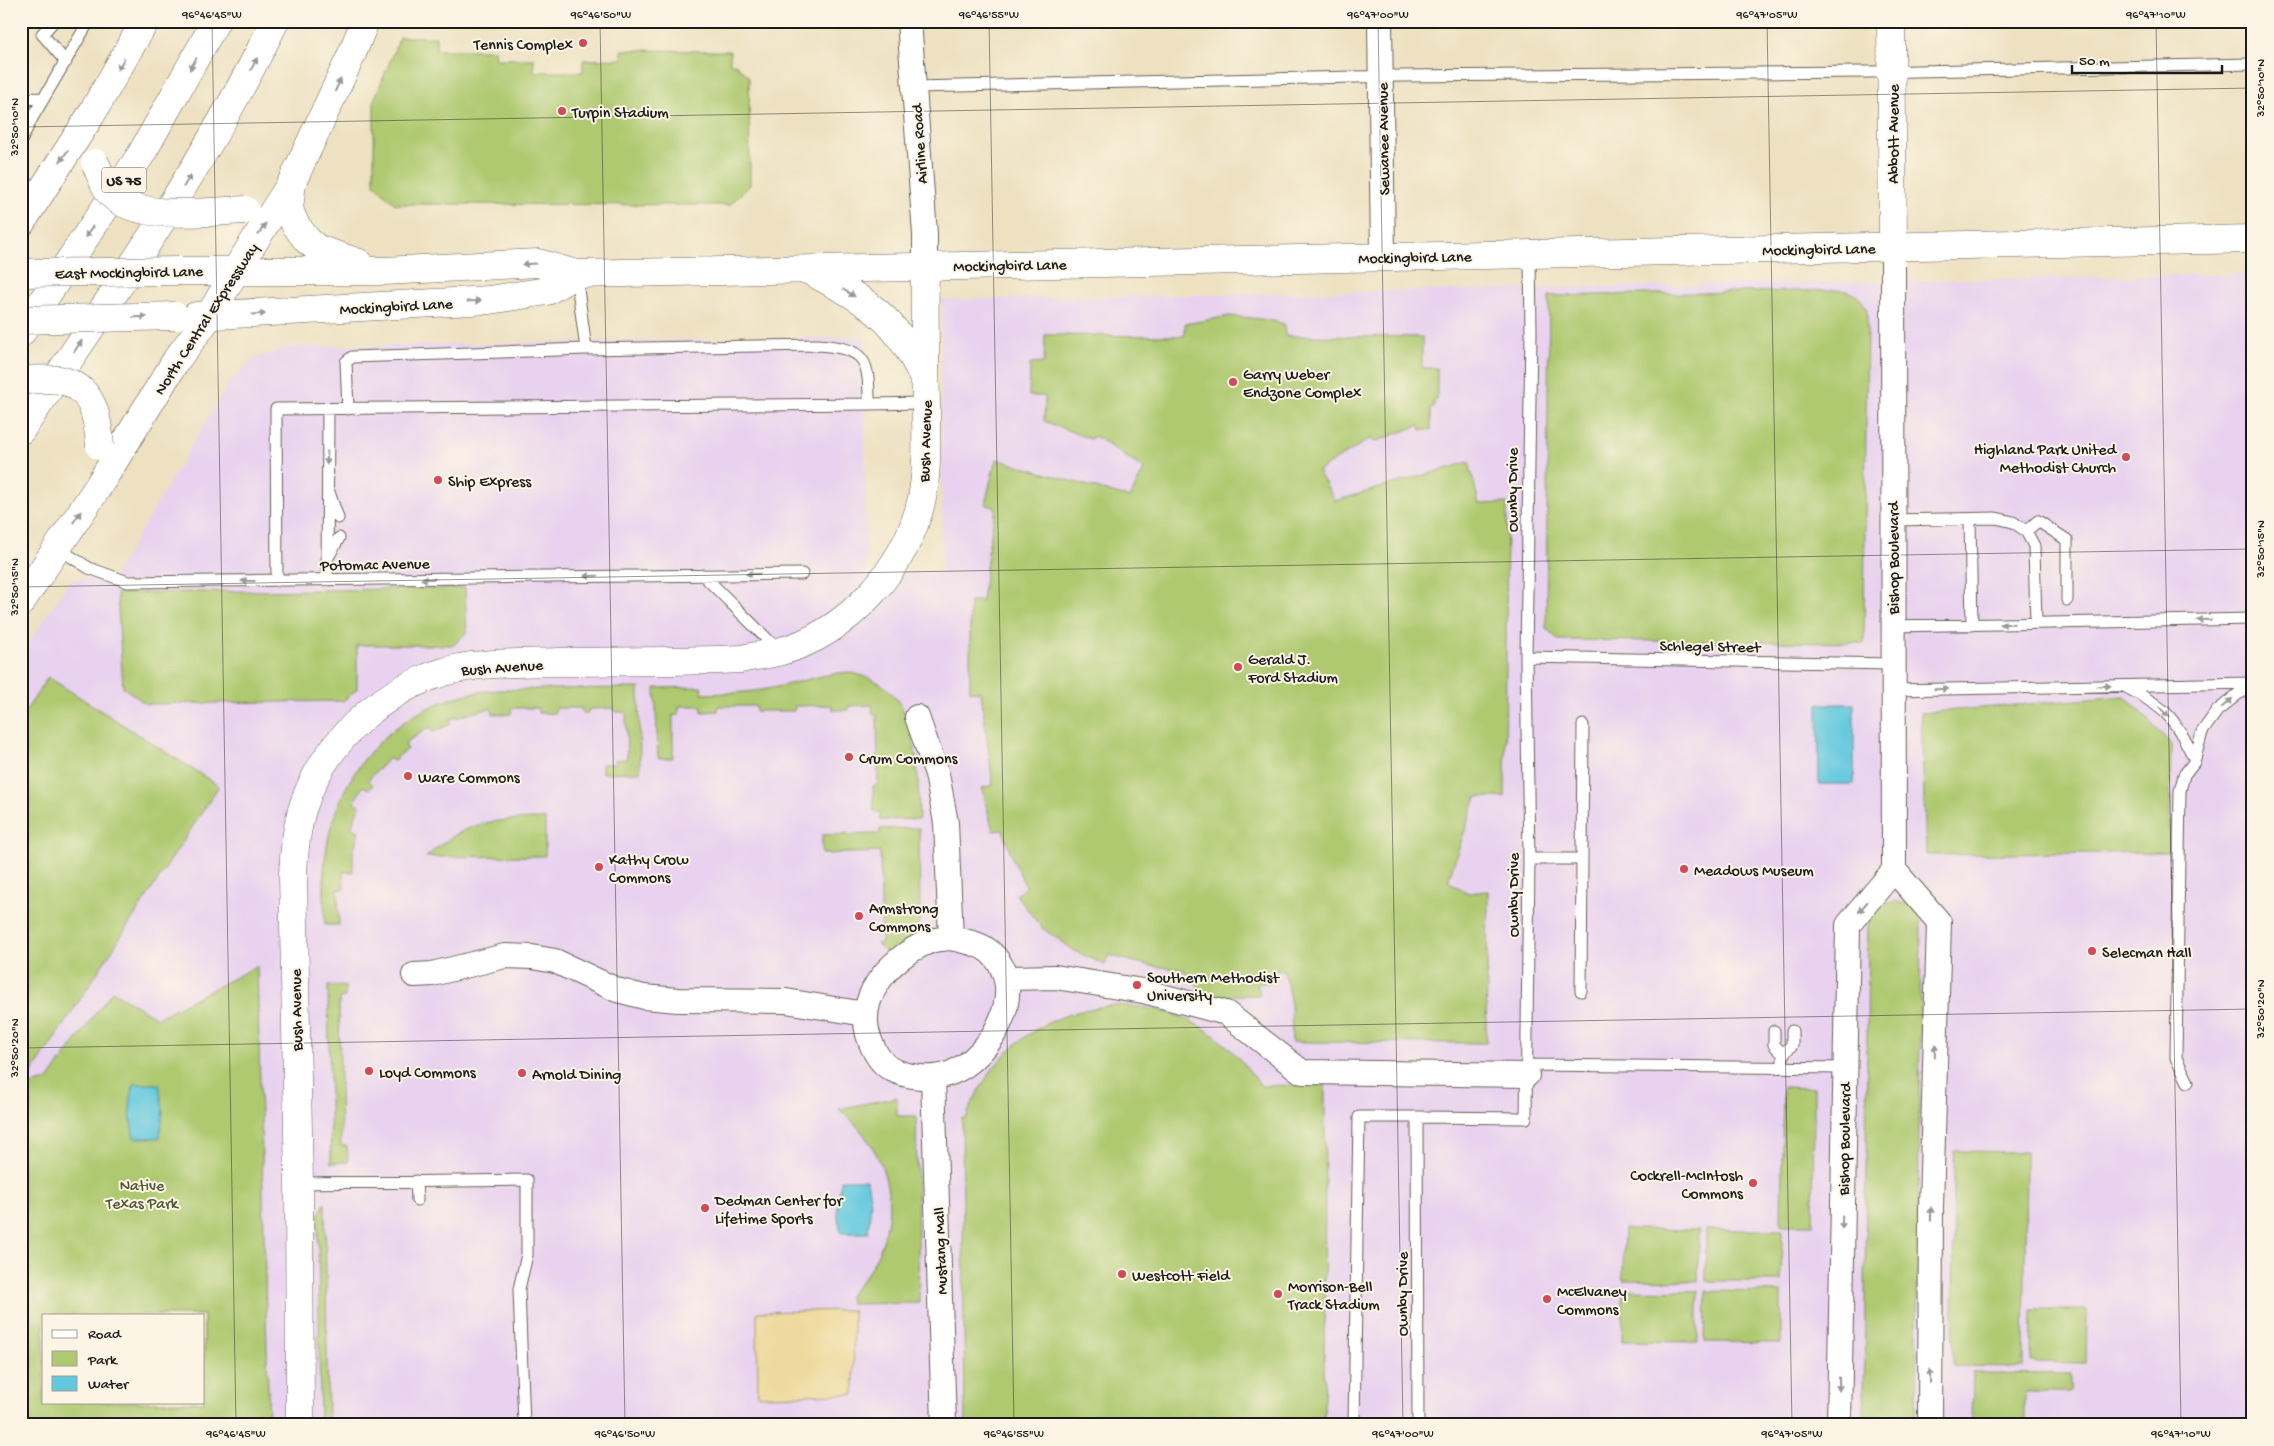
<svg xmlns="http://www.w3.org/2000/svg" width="2274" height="1446" font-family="'Gochi Hand',sans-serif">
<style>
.built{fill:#e8d2ef;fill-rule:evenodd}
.green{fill:#aec970;stroke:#657246;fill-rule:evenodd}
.sand{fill:#eeda9e;stroke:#857b5d}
.water{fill:#61c8de;stroke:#3e727d}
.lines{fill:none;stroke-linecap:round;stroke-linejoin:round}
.lane-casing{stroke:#656156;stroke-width:13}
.street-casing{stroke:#656156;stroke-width:26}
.secondary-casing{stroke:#656156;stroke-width:29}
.highway-casing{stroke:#656156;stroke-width:29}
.lane{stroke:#fff;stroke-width:11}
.street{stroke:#fff;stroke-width:24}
.secondary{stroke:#fff;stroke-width:28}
.highway{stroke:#fff;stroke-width:28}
.secondary-bridge-casing{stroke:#656156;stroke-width:29;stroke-linecap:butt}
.secondary-bridge{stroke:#fff;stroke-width:28}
.oneway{fill:#999}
.ticks{fill:none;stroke:#1c1c1c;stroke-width:1;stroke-opacity:0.45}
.poi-dot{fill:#d1495b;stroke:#fcf5e5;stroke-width:2}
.labels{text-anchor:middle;stroke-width:4;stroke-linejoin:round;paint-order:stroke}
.shield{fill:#fcf5e5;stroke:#5f5d58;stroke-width:1}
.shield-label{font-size:15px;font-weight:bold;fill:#1c1c1c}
.poi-label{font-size:16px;fill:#1c1c1c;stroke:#fcf5e5;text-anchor:start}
.street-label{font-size:16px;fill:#1c1c1c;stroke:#fcf5e5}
.park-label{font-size:16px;fill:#4f5939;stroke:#fcf5e5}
.neatline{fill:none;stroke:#1c1c1c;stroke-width:2}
.ticks-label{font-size:12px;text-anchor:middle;fill:#1c1c1c}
</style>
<rect width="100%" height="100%" fill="#fcf5e5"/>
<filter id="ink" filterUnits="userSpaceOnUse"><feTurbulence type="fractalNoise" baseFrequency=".02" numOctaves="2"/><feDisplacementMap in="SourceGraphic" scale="10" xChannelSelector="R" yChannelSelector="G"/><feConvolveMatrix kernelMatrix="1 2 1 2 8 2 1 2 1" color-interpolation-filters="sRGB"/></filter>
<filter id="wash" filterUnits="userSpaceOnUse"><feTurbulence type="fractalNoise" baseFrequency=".0096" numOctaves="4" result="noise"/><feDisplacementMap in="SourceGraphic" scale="20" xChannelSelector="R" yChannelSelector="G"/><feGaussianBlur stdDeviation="1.12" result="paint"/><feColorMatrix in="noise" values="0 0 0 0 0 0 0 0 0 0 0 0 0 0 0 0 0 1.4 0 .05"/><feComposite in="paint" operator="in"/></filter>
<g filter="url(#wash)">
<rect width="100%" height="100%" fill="#ede1c1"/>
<path class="built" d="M2253 274V1425H21V655L71 579H112L229 383 252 359 290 347 864 337 866 571 803 573 942 572 941 300ZM44 1315H204V1402H44Z"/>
<path class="green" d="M400 37H436V50H495L496 59H534V72H583V60L622 59V50L730 51V64H735L749 77 750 185 730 205 395 204 374 184V100Z
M1838 290C1853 290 1862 297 1867 311L1864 643 1558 640 1546 628 1549 296Z
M1230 316 1269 320 1284 324 1285 336 1422 337V368H1437V400H1434V408H1431V430H1421L1420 425 1374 442 1371 438 1318 471 1335 501 1469 462 1479 504 1507 503 1505 797H1476L1448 881 1468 893 1488 891 1486 1043 1292 1042 1291 1004 1284 970 1270 972V983H1257L1260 995 1196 996 1198 983 1185 981V970L1151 966 1108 955 1105 965 1075 951 1042 928 1016 895 1026 887 1013 860 1003 830 993 831 982 788 993 785 981 692 970 691V601H982L989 544 996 508 985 504 996 459 1130 498 1144 469 1095 436 1090 439 1044 421 1045 396H1029L1030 364 1044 363 1045 335 1185 336V324Z
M465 588 467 632 454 645H357V689L343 701 146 704 123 687 117 593Z
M848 672C861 675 873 678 884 686 920 714 918 778 919 819L880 820V812H874L873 786 878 785 877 715 873 714 872 705 849 706V710H833L832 705 795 706 794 711H756V706H718V711L702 712V706H679V715H673V758H658L655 688 702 687 703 694C726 693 749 693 772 688 798 683 822 674 848 672Z
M48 677 219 786 32 1073 21 1066V718Z
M639 688 640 772 602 773V764H615V760L627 759 626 712H615L614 708 589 709 588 713H582L581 708H556L555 713H538V708H512L511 714H493L491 708 450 719 451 724 433 732 430 727 405 743 407 749 393 761 389 758 368 780 373 785 369 789 363 786 354 802 360 805 351 828 359 831 353 852V872H343L344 889H338L339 925H325C324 899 322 872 327 846 340 766 399 705 479 692 499 689 520 690 540 689 573 689 606 688 639 688Z
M2125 696 2171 744 2169 852 1926 855 1921 713Z
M545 819V856L426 857C469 819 490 820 545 819Z
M919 828 920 920C915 941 906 944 889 955L877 944 882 943 880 852 822 854V835L880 834V829Z
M1895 901 1911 906 1921 921 1916 1425H1864L1868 919 1878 906Z
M257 966 269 1425H21V1083L26 1086 47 1081 112 991 157 1018ZM44 1315H204V1402H44Z
M328 986H345V997L339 998 341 1146H347L348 1162 331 1163Z
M1115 1005C1183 1007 1222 1031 1261 1086L1325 1084 1324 1425H965L962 1118H966C993 1049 1042 1012 1115 1005Z
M1783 1087 1814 1088 1813 1225H1781Z
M897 1097V1116H916L919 1303 850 1304 849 1295C906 1237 901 1160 839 1109Z
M1954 1151 2026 1152 2024 1367 1953 1366Z
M325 1203 328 1425H320L318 1216Z
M1624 1229 1699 1230 1698 1281 1623 1280Z
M1706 1230H1782L1781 1281H1706Z
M1623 1290 1698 1291V1342L1622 1341Z
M1706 1291 1781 1292V1343L1705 1342Z
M2032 1310H2087L2086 1363 2031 1362Z
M1973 1373 2071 1374V1392H2025V1425H1972Z"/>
<path class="sand" d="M853 1310 854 1394 758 1396 757 1312Z"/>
<path class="water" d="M1818 704H1854V784H1819Z
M134 1084H159L163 1111 160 1138H134C130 1120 128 1103 134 1084Z
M841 1180H867L871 1204 868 1233H841L837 1212Z"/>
</g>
<g filter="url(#ink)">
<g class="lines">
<defs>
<path id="lane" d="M54 21 42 34 66 62
M914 87 1401 76 1868 72 2253 64
M21 99 44 98
M21 141 31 120 89 21
M576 274 586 349 819 345C866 349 869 359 869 404L926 403
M348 409 346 362 352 357 586 349
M329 492 338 518
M1970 519 1972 625
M1892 520 1996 518 2013 522 2026 531 2034 546 2036 623
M2026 531 2038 521 2067 540V600
M57 548 89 568 128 582 802 574
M327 559 339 538
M703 575 778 650
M327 580 328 409
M277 581 276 409 869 404
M1892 626 2253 619
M1526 657 1892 664
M2124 686C2165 707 2174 716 2194 758
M1893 690 2253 683
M1529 859H1582
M1581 991 1583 725
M1774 1031V1045L1783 1054V1067
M1783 1054 1792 1045V1031
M1527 1065 1845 1068
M2188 1082 2176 1058 2180 791 2184 775 2194 762 2202 732 2217 711 2238 694 2253 687
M416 1181 417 1200
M299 1183 527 1180V1255L519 1289 524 1425
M1354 1425 1359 1117H1417
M1418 1425 1417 1117 1526 1118 1529 859 1526 657 1531 333 1530 255"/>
<path id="street" d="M909 21 925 234V266
M1380 21 1383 257
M1893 246 1894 870 1939 922 1931 1207 1930 1425
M917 717 937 774 946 823 951 938
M951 938C964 941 980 943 990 952 1030 988 993 1056 951 1073 933 1080 908 1078 891 1069 882 1064 875 1053 871 1043 852 999 890 958 928 942 935 939 943 939 951 938Z
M414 975 432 974 505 956 532 957 555 961 617 990 644 997 678 1000 786 1001 865 1014
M1006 978 1055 977 1143 991 1226 1013 1302 1072 1527 1075
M933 1077 944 1425
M1839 1425 1848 925 1894 870"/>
<path id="secondary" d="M1891 21 1893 246
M292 182 289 209 295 224 307 240 318 249 359 263
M21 223 91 115 145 21
M808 270C865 300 896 316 923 377
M180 271H384L538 263 576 274 2253 239
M196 316 489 300 547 291 576 274
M21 602 96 490 177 359 210 315 236 270 292 182 351 56 365 21
M300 1425 299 1183 293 874C294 852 296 831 302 810 324 736 396 676 472 666 501 662 530 663 559 662 619 661 680 662 741 659 753 656 766 655 778 652 848 634 907 567 922 498 928 468 926 437 926 407 925 360 924 313 925 266"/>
<path id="highway" d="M21 333 142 153 216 21
M21 430C112 297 204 166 275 21"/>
</defs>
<use href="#lane" class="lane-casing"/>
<use href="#street" class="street-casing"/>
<use href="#secondary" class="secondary-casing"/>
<use href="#highway" class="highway-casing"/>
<use href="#lane" class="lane"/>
<use href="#street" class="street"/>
<use href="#secondary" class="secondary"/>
<use href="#highway" class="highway"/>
<defs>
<path id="secondary-bridge" d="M95 163C100 172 104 187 111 194 138 222 209 211 245 210
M21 273 180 271
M21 320 175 316
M21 380C34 380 48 378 60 380 93 386 98 418 100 446"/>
</defs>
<use href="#secondary-bridge" class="secondary-bridge-casing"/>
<use href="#secondary-bridge" class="secondary-bridge"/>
</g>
<defs><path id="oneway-solid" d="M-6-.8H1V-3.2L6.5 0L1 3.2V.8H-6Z" transform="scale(1.25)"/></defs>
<g class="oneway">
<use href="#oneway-solid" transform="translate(121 64) rotate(120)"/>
<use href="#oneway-solid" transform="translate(193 64) rotate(119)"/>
<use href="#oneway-solid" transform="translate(254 64) rotate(-62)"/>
<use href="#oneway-solid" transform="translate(338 85) rotate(-65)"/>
<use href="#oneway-solid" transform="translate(64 156) rotate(124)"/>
<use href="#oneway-solid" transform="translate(187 181) rotate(-59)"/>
<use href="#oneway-solid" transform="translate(262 229) rotate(-57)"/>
<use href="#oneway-solid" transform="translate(89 232) rotate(124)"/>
<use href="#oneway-solid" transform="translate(529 264) rotate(177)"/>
<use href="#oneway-solid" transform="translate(849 293) rotate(32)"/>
<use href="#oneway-solid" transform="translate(474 301) rotate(-3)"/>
<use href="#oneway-solid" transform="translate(259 314) rotate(-3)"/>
<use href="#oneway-solid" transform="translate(140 317) rotate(-1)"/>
<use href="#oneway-solid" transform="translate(78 346) rotate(-56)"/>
<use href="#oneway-solid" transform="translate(327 458) rotate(92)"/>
<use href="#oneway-solid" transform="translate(77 517) rotate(-56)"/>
<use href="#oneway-solid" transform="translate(753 574) rotate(179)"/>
<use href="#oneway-solid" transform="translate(591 576) rotate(179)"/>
<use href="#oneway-solid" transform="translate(428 579) rotate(179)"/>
<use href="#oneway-solid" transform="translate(248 581) rotate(180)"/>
<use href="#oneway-solid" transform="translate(2204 620) rotate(179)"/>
<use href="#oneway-solid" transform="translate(2007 624) rotate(179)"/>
<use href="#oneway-solid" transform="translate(2104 686) rotate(-1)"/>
<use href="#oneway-solid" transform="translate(1941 689) rotate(-1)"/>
<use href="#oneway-solid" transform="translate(2227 703) rotate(-40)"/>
<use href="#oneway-solid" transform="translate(2164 712) rotate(46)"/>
<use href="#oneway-solid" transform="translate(1863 907) rotate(130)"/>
<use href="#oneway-solid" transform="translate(1935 1051) rotate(-89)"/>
<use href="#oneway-solid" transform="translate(1931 1214) rotate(-89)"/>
<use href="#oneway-solid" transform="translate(1842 1222) rotate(91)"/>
<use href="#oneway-solid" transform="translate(1930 1376) rotate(-90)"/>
<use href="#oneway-solid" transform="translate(1839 1384) rotate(90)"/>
</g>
</g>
<path class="ticks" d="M212 21 236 1425M600 21 625 1425M989 21 1014 1425M1378 21 1403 1425M1767 21 1792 1425M2156 21 2181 1425M21 127 2253 88M21 587 2253 549M21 1048 2253 1009"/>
<g class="poi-dot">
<circle cx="583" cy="43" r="5"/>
<circle cx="562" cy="111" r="5"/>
<circle cx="1233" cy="382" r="5"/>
<circle cx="2126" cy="457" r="5"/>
<circle cx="438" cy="480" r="5"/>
<circle cx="1238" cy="667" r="5"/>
<circle cx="849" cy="757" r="5"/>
<circle cx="408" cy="776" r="5"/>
<circle cx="599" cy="867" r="5"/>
<circle cx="1684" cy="869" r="5"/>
<circle cx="859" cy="916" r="5"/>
<circle cx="2092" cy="951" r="5"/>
<circle cx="1137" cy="985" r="5"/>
<circle cx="369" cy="1071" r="5"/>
<circle cx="522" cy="1073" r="5"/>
<circle cx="1753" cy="1183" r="5"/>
<circle cx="705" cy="1208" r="5"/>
<circle cx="1122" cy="1274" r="5"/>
<circle cx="1278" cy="1294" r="5"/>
<circle cx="1547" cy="1299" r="5"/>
</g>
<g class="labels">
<rect class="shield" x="101.5" y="167.5" width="45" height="25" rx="4"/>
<g class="shield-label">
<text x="124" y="185">US 75</text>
</g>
<g class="poi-label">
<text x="573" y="49" text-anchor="end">Tennis Complex</text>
<text x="572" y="117">Turpin Stadium</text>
<text x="1243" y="379">Garry Weber<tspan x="1243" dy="18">Endzone Complex</tspan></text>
<text x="2116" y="454" text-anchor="end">Highland Park United<tspan x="2116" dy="18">Methodist Church</tspan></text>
<text x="448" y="486">Ship Express</text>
<text x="1248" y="664">Gerald J.<tspan x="1248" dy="18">Ford Stadium</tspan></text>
<text x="859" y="763">Crum Commons</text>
<text x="418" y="782">Ware Commons</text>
<text x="609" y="864">Kathy Crow<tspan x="609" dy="18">Commons</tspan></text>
<text x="1694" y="875">Meadows Museum</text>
<text x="869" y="913">Armstrong<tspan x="869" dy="18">Commons</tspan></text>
<text x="2102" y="957">Selecman Hall</text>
<text x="1147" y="982">Southern Methodist<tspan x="1147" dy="18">University</tspan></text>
<text x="379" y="1077">Loyd Commons</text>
<text x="532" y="1079">Arnold Dining</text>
<text x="1743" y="1180" text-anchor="end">Cockrell-McIntosh<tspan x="1743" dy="18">Commons</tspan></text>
<text x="715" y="1205">Dedman Center for<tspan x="715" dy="18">Lifetime Sports</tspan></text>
<text x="1132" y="1280">Westcott Field</text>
<text x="1288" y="1291">Morrison-Bell<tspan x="1288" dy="18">Track Stadium</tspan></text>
<text x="1557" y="1296">McElvaney<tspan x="1557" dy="18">Commons</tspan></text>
</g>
<g class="street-label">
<text transform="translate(1892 134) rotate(-90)" y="6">Abbott Avenue</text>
<text transform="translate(1382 139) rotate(-91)" y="6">Sewanee Avenue</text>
<text transform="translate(918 144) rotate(-94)" y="6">Airline Road</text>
<text transform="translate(1819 248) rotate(-1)" y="6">Mockingbird Lane</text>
<text transform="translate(1415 256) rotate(-1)" y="6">Mockingbird Lane</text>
<text transform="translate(1010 264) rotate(-1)" y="6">Mockingbird Lane</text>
<text transform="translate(129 271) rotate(-1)" y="6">East Mockingbird Lane</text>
<text transform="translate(396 305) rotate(-3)" y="6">Mockingbird Lane</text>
<text transform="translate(205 318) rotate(-57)" y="6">North Central Expressway</text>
<text transform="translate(924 441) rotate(-88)" y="6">Bush Avenue</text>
<text transform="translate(1511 490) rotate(-90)" y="6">Ownby Drive</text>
<text transform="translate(1892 558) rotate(-90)" y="6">Bishop Boulevard</text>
<text transform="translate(375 563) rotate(-1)" y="6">Potomac Avenue</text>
<text transform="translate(1710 645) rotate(1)" y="6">Schlegel Street</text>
<text transform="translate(502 666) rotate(-4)" y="6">Bush Avenue</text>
<text transform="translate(1512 895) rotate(-90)" y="6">Ownby Drive</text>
<text transform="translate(295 1010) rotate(-91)" y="6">Bush Avenue</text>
<text transform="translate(1843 1139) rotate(-89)" y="6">Bishop Boulevard</text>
<text transform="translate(939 1251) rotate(-92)" y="6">Mustang Mall</text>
<text transform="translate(1401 1294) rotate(-90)" y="6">Ownby Drive</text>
</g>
<g class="park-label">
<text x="142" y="1190">Native<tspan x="142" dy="18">Texas Park</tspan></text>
</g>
</g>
<rect width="2274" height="1446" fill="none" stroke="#fcf5e5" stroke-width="55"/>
<rect x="42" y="1314" width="162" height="90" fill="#fcf5e5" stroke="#a29e95"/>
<rect x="52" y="1330" width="25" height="8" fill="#ffffff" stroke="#a29e95"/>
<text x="88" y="1338" font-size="15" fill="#1c1c1c">Road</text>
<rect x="52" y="1351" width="25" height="15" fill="#aec970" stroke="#a29e95"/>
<text x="88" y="1364" font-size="15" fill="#1c1c1c">Park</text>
<rect x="52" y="1376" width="25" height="15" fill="#61c8de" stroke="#a29e95"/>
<text x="88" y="1388" font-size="15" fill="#1c1c1c">Water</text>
<path d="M2072 65v8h150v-8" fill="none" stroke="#1c1c1c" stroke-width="2.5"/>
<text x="2079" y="65" font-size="15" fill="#1c1c1c" stroke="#fcf5e5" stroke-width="4" paint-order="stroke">50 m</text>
<rect x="28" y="28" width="2218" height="1390" class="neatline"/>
<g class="ticks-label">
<text x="212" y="18">96°46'45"W</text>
<text x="601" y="18">96°46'50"W</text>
<text x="989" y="18">96°46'55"W</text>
<text x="1378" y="18">96°47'00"W</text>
<text x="1767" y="18">96°47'05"W</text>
<text x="2156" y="18">96°47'10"W</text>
<text transform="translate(2260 88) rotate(-90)" y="4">32°50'10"N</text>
<text transform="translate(14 127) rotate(-90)" y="4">32°50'10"N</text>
<text transform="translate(2260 549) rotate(-90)" y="4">32°50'15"N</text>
<text transform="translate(14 587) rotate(-90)" y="4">32°50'15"N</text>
<text transform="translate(2260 1009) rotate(-90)" y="4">32°50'20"N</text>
<text transform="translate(14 1048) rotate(-90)" y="4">32°50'20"N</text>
<text x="236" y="1437">96°46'45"W</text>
<text x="625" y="1437">96°46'50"W</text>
<text x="1014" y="1437">96°46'55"W</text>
<text x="1403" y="1437">96°47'00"W</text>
<text x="1792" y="1437">96°47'05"W</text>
<text x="2181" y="1437">96°47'10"W</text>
</g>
</svg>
